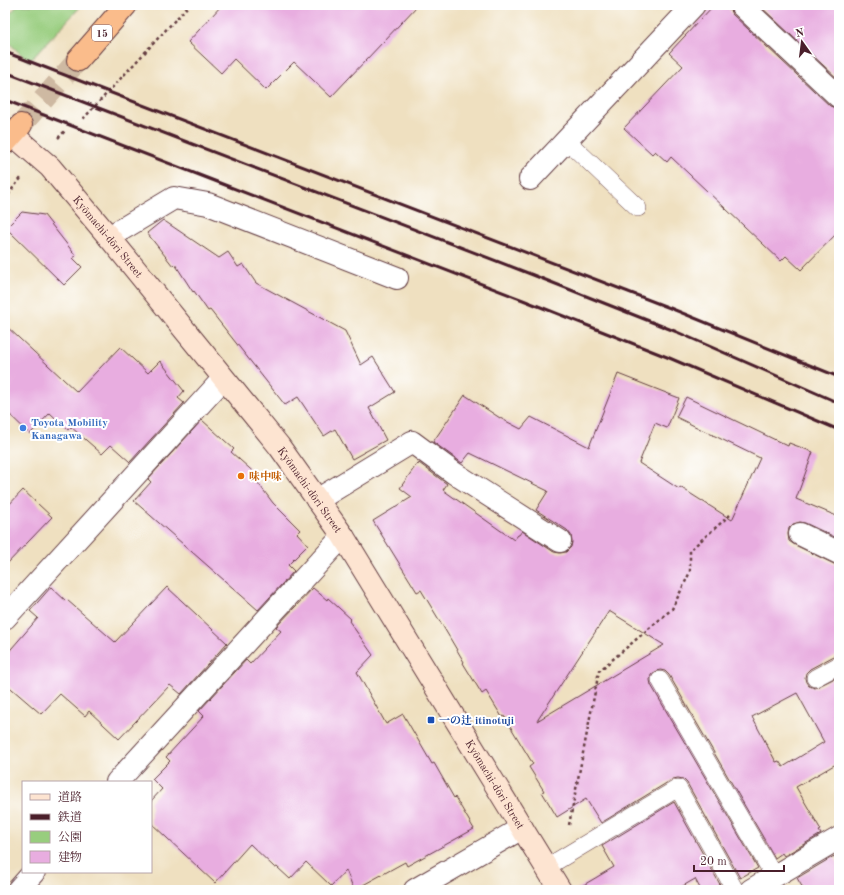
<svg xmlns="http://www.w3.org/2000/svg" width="844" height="895" font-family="'Old Standard TT','Noto Serif JP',serif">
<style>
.green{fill:#98cd7e;stroke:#717654}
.building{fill:#e8ade0;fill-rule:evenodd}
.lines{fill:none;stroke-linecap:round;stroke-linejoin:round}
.highway-tunnel{stroke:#ceb9a2;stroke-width:22;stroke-dasharray:22 11;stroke-linecap:butt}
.lane-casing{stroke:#633c41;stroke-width:18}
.street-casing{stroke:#633c41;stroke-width:24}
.secondary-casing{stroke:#633c41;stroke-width:24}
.highway-casing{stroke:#633c41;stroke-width:24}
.path{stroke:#633c41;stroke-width:2.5;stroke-dasharray:3 3;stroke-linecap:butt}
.lane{stroke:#fff;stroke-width:17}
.street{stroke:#fff;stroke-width:22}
.secondary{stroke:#fde4d1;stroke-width:22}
.highway{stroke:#fabc8b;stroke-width:22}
.rail{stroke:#4a1f2b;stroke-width:3}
.shop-dot{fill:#3f7fe0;stroke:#fff;stroke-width:1.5}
.food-dot{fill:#e8710a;stroke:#fff;stroke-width:1.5}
.transit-dot{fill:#1a4fb4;stroke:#fff;stroke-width:1.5}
.labels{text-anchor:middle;stroke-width:4;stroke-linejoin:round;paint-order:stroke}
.shield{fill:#fff;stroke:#80626b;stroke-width:1}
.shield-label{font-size:10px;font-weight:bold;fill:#4a1f2b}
.street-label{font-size:11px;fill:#4a1f2b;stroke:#fff}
.shop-label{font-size:11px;font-weight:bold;fill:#366cbe;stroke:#fff;text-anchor:start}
.food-label{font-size:11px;font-weight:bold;fill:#c56008;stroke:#fff;text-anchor:start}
.transit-label{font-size:11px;font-weight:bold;fill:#164399;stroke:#fff;text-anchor:start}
</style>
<rect width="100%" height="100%" fill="#fff"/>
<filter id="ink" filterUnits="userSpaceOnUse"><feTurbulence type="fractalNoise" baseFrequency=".025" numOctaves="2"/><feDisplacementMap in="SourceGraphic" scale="8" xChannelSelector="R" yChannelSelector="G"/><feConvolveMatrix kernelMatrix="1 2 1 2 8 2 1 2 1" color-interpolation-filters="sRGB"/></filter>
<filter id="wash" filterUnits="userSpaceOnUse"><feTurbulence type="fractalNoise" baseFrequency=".012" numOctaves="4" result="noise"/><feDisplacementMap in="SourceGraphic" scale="16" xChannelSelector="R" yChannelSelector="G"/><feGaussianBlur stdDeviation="0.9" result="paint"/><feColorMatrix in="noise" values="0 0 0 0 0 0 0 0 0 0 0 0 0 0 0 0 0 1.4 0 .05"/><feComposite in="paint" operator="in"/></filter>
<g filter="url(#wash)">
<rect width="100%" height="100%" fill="#efe0c0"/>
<path class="green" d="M18 5H82L29 62 5 39V19Z"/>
<g id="blocks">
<path class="building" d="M222 5H418L331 97 294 62 266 90 234 59 221 73 188 42Z
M714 5H729V9L732 14 830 106 839 109V231L801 270 786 256 781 261 671 157 667 162 655 151 652 154 624 128 683 66 669 53Z
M759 5H839V80Z
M22 212 44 215 76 256 73 258 82 267 64 285 6 228Z
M163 220 219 258 228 252 238 267 243 264 256 283 345 331 361 365 373 357 395 392 369 408 386 440 352 459 335 429 324 436 298 397 285 405 210 310 208 311 194 291 193 292 175 264 173 266 147 233Z
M5 325 77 392 120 347 148 373 160 361 184 391 178 398 184 403 130 462 111 445 102 454 71 427 68 430 50 413 30 434 5 410Z
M618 374 679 398 667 428 655 423 639 463 679 489 680 487 732 520 760 458 676 417 686 397 788 446 789 443 813 452 796 499 839 517V539L805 523 800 522 793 524 789 528 788 534 789 541 795 545 834 564 839 565V655L834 656 810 669 806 673 805 678 806 682 809 686 815 688 839 676V770L836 764 796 787 821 830 819 831 821 834 784 856 782 853 775 858 669 675 665 671 660 670 655 672 651 675 650 680 651 685 758 868 740 878 687 783 683 779 678 778 673 779 601 823 586 799 557 817 542 792 544 791 529 767 533 764 504 716 502 717 486 691 482 694 463 663 464 662 444 628 421 590 417 592 373 521 412 497 400 488 417 464 418 465 419 463 447 484 443 490 514 540 518 535H519L522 531 554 552 560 553 566 552 571 547 572 542 571 535 567 530 536 510 548 491 470 453 462 463 433 442 465 395 500 418 521 429 531 417 589 447ZM609 611 664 645 537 721ZM797 693 824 742 783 767 779 761 776 762 752 717Z
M202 420 234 449 231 452 258 476 255 479 273 503 300 530 297 533 308 545 288 565 294 571 258 610 134 501 151 482 148 479Z
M23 490 52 517 5 566V509Z
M51 587 66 601 67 600 115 642 167 587 227 643 181 694 170 685 119 739 89 711 85 716 60 694 41 714 5 683V656L38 618 30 611Z
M313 588 327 600 328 598 351 619 349 621 373 655 357 672 386 724 403 714 432 764 434 763 454 798 455 797 474 829 407 866 405 862 354 890 346 870 331 886 306 862 290 879 277 867 275 868 250 844 215 883 151 823V801L162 789 152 779 170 761 166 757 204 716 199 711 246 660 250 664 281 631 276 627Z
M674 802 722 888 719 890H701L695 879 676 890H575L614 867 602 846Z
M834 856 839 865V890H804L797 878Z"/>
</g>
</g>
<g filter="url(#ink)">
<use href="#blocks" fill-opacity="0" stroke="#633c41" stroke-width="1"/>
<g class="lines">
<path class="highway-tunnel" d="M21 125 78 60"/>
<defs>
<path id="lane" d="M566 140 638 208
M815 678 839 665
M660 680 774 876
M547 867 678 788 735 890"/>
<path id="street" d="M741 5 839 97
M530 179 694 5
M109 237 174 198 208 204 397 278
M317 500 412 442 454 473 560 541
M800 534 839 553
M5 618 223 379
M117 782 343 536
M18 890 34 872
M415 890 522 828
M751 890 839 838"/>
<g id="secondary">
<path id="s1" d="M5 132 13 135 50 167 109 237 279 446 343 536 560 890"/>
</g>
<path id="highway" d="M78 60 126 5
M5 143 21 125"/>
</defs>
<use href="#lane" class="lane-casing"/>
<use href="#street" class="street-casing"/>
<use href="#secondary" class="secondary-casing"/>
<use href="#highway" class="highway-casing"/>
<path class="path" d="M83 119 189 5
M58 138 66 130
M5 200 13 188 22 177
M569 825 599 671 672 609 690 572V550L730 515"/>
<use href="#lane" class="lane"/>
<use href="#street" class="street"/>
<use href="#secondary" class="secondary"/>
<use href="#highway" class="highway"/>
<path class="rail" d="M5 52 670 308 839 377
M5 72 533 275 677 332 839 403
M5 100 523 300 667 357 839 430"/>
</g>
</g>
<circle class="shop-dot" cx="23" cy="428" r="4"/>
<circle class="food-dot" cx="241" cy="476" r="4"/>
<rect class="transit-dot" x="427" y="716" width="8" height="8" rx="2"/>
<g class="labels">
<rect class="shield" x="92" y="25" width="20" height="16" rx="3"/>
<g class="shield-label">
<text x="102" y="37">15</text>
</g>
<g class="street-label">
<text dy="4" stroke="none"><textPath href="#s1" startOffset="148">Kyōmachi-dōri Street</textPath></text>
<text dy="4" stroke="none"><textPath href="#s1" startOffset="472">Kyōmachi-dōri Street</textPath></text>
<text dy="4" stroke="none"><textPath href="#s1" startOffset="820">Kyōmachi-dōri Street</textPath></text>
</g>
<g class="shop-label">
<text x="31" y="426">Toyota Mobility<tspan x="31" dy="13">Kanagawa</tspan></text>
</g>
<g class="food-label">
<text x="249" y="480">味中味</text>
</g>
<g class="transit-label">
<text x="439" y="724">一の辻 itinotuji</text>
</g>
</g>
<rect width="844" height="895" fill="none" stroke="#fff" stroke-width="20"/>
<rect x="22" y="781" width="130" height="92" fill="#ffffff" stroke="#b7a5aa"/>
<rect x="30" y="794" width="20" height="6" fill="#fde4d1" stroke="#b7a5aa"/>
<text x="58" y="801" font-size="12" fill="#4a1f2b">道路</text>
<rect x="30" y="814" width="20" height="6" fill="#4a1f2b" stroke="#b7a5aa"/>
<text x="58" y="821" font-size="12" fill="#4a1f2b">鉄道</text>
<rect x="30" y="831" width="20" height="12" fill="#98cd7e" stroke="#b7a5aa"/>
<text x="58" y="841" font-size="12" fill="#4a1f2b">公園</text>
<rect x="30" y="851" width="20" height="12" fill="#e8ade0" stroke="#b7a5aa"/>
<text x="58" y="861" font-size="12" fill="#4a1f2b">建物</text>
<g transform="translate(802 42) rotate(346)" stroke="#ffffff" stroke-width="3" paint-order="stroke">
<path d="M0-3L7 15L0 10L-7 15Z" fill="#4a1f2b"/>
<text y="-6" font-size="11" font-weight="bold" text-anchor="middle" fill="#4a1f2b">N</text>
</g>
<path d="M694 865v6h90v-6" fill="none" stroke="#4a1f2b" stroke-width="2"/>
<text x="700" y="865" font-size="12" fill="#4a1f2b" stroke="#ffffff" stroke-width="3" paint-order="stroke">20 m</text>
</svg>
